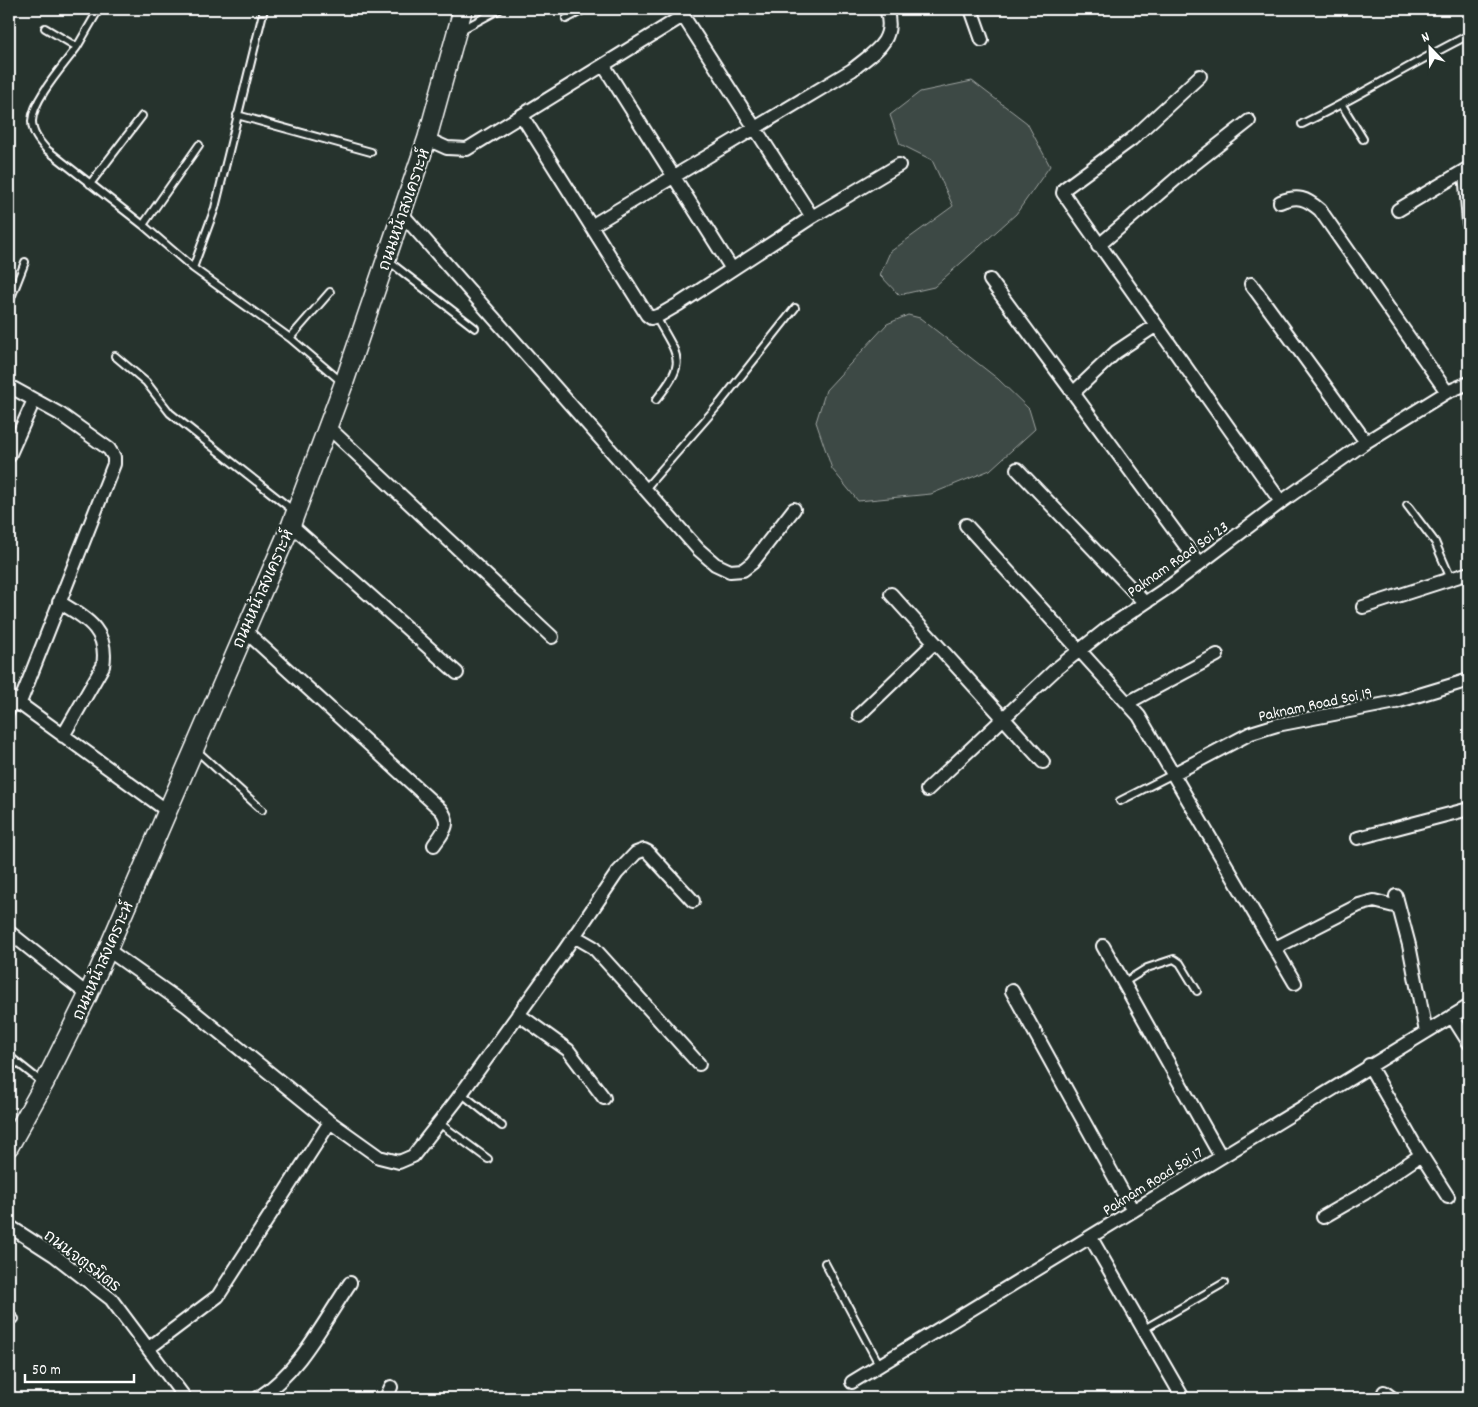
<svg xmlns="http://www.w3.org/2000/svg" width="1478" height="1407" font-family="Dekko,'Playpen Sans Thai',sans-serif">
<style>
.green{fill:#3e4944;stroke:#9ea4a2}
.lines{fill:none;stroke-linecap:round;stroke-linejoin:round}
.lane-casing{stroke:#fff;stroke-width:10}
.street-casing{stroke:#fff;stroke-width:16}
.secondary-casing{stroke:#fff;stroke-width:21}
.lane{stroke:#26332d;stroke-width:6}
.street{stroke:#26332d;stroke-width:12}
.secondary{stroke:#26332d;stroke-width:18}
.labels{text-anchor:middle;stroke-width:4.5;stroke-linejoin:round;paint-order:stroke}
.street-label{font-size:16px;fill:#fff;stroke:#26332d}
</style>
<rect width="100%" height="100%" fill="#26332d"/>
<filter id="ink" filterUnits="userSpaceOnUse"><feTurbulence type="fractalNoise" baseFrequency=".02" numOctaves="2"/><feDisplacementMap in="SourceGraphic" scale="10" xChannelSelector="R" yChannelSelector="G"/><feConvolveMatrix kernelMatrix="1 2 1 2 8 2 1 2 1" color-interpolation-filters="sRGB"/></filter>
<g filter="url(#ink)">
<path class="green" d="M972 81 1027 123 1050 166 1016 214 934 287 899 295 880 275 890 252 953 206 932 160 900 144 890 115 920 92Z
M908 315 920 318 998 379 1029 409 1035 429 990 470 931 494 858 501 832 469 816 422 826 390 887 324Z"/>
<g class="lines">
<defs>
<path id="lane" d="M566 19 585 9
M45 28 77 47C64 65 33 99 32 121 32 133 39 141 46 149L143 225 193 268 290 338 343 383
M461 30 500 9
M77 47 99 9
M1342 105 1363 139
M237 115 371 152
M1302 124C1359 97 1412 63 1469 35
M90 184 142 116
M143 225 199 145
M387 260 475 328
M193 268 215 208 264 9
M9 303 25 262
M656 317C679 359 688 360 656 400
M290 338 330 292
M115 356 146 382 170 413 295 512
M644 490 720 403 795 308
M1407 505 1435 542 1451 579
M9 716 15 702
M196 750 262 810
M1120 801 1175 773
M1123 983 1147 968 1174 959 1180 963 1197 991
M9 1056 43 1083
M461 1093 502 1126
M439 1123 488 1159
M825 1263 880 1366
M9 1313 15 1319
M1144 1329 1224 1283"/>
<path id="street" d="M971 9 982 40
M604 66 732 269
M1200 76 1132 139 1064 189 1063 193 1281 502
M522 116 647 315 651 318 660 315 679 304 812 217 899 165
M427 139 447 148 467 149 678 19H685L812 217
M1465 171 1469 223
M1280 202C1298 195 1306 198 1320 210L1447 392
M1398 210 1469 168
M402 214 698 549 715 564 730 571 743 570 752 563 794 509
M591 226 852 70C874 52 897 41 886 9
M1098 246 1184 172 1249 121
M990 280 1199 564
M1251 284 1366 442
M9 386 60 414 109 449 114 457V464L19 705
M1073 393 1116 352 1155 326
M328 427 552 637
M9 456 34 400
M1017 469 1144 602
M291 525 457 673
M966 525 1139 716 1295 983
M891 594 1043 762
M59 602C87 619 109 630 103 666L63 736
M1363 607 1469 573
M244 630 441 810C452 824 443 832 434 845
M9 696 166 810
M1129 702 1217 655
M859 715 934 643
M1175 773 1251 733 1277 725 1396 702 1469 680
M927 790 1056 669 1109 627 1170 586 1281 502 1366 442 1447 392 1469 383
M1358 838 1469 809
M1396 896 1409 945 1426 1032
M9 932 88 995
M574 936 593 947 699 1064
M1103 946 1221 1157
M1275 948 1359 905 1374 901 1398 907
M108 950 187 1006 330 1122 379 1157 399 1162 413 1156 456 1101 564 951 617 873 636 853 644 850 648 852 693 901
M1012 991 1133 1211
M518 1014 568 1050 604 1098
M1452 1016 1469 1043
M1369 1065 1413 1142 1448 1197
M1323 1217 1365 1193 1421 1155
M9 1226 54 1255 111 1299 185 1398
M1091 1238 1183 1398
M149 1348 218 1296 330 1122
M852 1382 1469 1006
M1384 1392 1392 1398
M258 1398C299 1372 323 1323 350 1283
M386 1398 391 1387"/>
<path id="secondary" d="M9 1147 44 1084 88 995 291 525 344 383 427 139 463 9"/>
</defs>
<use href="#lane" class="lane-casing"/>
<use href="#street" class="street-casing"/>
<use href="#secondary" class="secondary-casing"/>
<use href="#lane" class="lane"/>
<use href="#street" class="street"/>
<use href="#secondary" class="secondary"/>
</g>
</g>
<g class="labels">
<g class="street-label">
<text transform="translate(403 209) rotate(-71)" y="6">ถนนหน้าสงเคราะห์</text>
<text transform="translate(1177 558) rotate(-35)" y="6">Paknam Road Soi 23</text>
<text transform="translate(262 588) rotate(-66)" y="6">ถนนหน้าสงเคราะห์</text>
<text transform="translate(1315 703) rotate(-12)" y="6">Paknam Road Soi 19</text>
<text transform="translate(102 960) rotate(-66)" y="6">ถนนหน้าสงเคราะห์</text>
<text transform="translate(1152 1180) rotate(-32)" y="6">Paknam Road Soi 17</text>
<text transform="translate(83 1260) rotate(37)" y="6">ถนนจตุรมิตร</text>
</g>
</g>
<rect width="1478" height="1407" fill="none" stroke="#26332d" stroke-width="30"/>
<rect x="15" y="15" width="1448" height="1377" fill="none" stroke="#fff" stroke-width="2" filter="url(#ink)"/>
<g transform="translate(1430 48) rotate(337)" stroke="#26332d" stroke-width="4" paint-order="stroke">
<path d="M0-4L9 19L0 12L-9 19Z" fill="#ffffff"/>
<text y="-8" font-size="14" font-weight="bold" text-anchor="middle" fill="#ffffff">N</text>
</g>
<path d="M25 1374v8h109v-8" fill="none" stroke="#ffffff" stroke-width="2.5"/>
<text x="32" y="1374" font-size="15" fill="#ffffff" stroke="#26332d" stroke-width="4" paint-order="stroke">50 m</text>
</svg>
